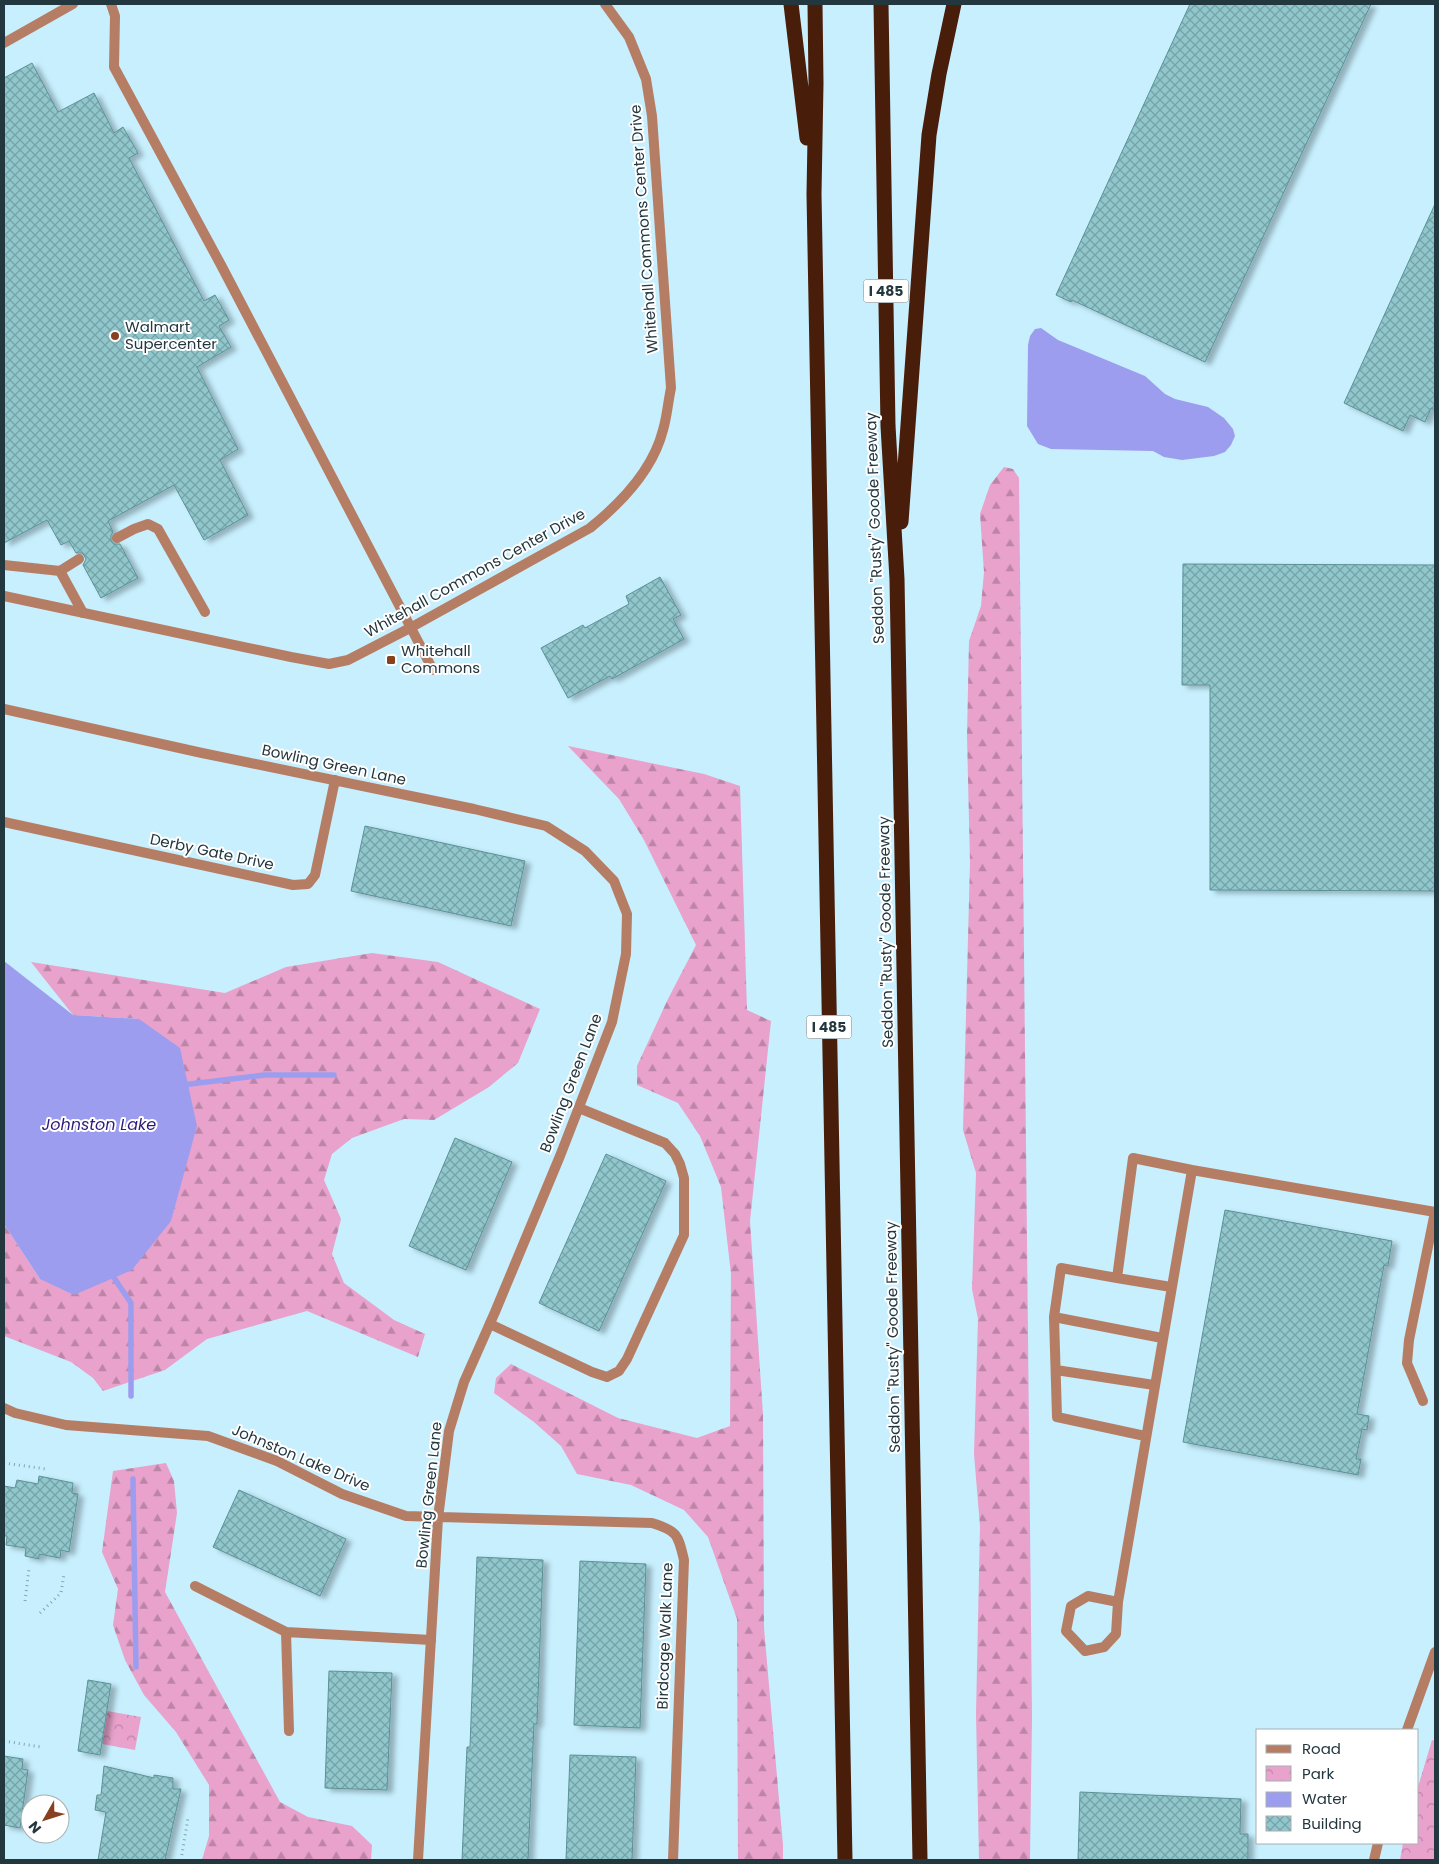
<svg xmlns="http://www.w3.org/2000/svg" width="1439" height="1864" font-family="Poppins,sans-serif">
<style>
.forest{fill:url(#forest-firs)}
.park{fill:url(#park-crowns)}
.water{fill:#9d9def}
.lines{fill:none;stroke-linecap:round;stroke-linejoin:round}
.stream{stroke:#9d9def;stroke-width:5.5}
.building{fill:url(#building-cross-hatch);stroke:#5b9196;filter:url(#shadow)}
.path{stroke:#84a4af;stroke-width:3;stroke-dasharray:1 4;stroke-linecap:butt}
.lane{stroke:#b67d65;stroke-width:10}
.street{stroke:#b67d65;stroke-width:10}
.highway{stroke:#481d0a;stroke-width:15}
.poi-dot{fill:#874020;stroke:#fff;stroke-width:2}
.labels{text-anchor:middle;stroke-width:4;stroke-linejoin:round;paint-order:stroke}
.shield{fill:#fff;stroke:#657378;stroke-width:1}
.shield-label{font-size:14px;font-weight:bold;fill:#23373e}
.street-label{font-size:15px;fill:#23373e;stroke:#fff}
.poi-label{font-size:15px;fill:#23373e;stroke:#fff;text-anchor:start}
.water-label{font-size:16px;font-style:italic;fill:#2e1b79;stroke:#fff}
</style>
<defs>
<pattern id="forest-firs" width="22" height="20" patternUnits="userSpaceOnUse" patternTransform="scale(1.25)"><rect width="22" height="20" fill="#e8a2cc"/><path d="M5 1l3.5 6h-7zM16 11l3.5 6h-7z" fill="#bc85a7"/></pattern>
<pattern id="park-crowns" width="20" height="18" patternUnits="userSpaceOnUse" patternTransform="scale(1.25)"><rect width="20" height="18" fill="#e8a2cc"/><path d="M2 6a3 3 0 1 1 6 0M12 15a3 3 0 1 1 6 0" fill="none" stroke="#bc85a7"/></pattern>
<pattern id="building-cross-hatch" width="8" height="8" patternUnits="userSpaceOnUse" patternTransform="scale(1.25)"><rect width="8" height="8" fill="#90c7cc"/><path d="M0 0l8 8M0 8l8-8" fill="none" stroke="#75a2a7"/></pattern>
<filter id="shadow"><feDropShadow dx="5.5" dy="3" stdDeviation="2.5" flood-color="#0004"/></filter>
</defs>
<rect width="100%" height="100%" fill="#c7effe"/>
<path class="forest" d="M1004 467 1013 469 1019 478 1032 1717 1030 1860H979L976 1714 980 1526 974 1454 978 1319 972 1289 976 1173 963 1130 970 862 967 736 969 641 981 606 984 572 980 514 990 485Z
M568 746 704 774 740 786 747 1010 771 1021 750 1221 763 1415 764 1628 783 1845V1860H738L737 1619 708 1537 684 1510 631 1485 577 1474 561 1446 534 1422 494 1393 496 1378 511 1364 618 1418 697 1438 730 1426 731 1274 721 1187 700 1136 678 1103 637 1085V1066L668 999 696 945 644 840 619 799Z
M372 953 438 962 540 1009 518 1063 489 1087 434 1120 404 1119 352 1138 332 1154 324 1180 341 1219 332 1254 344 1283 394 1320 425 1334 418 1357 307 1311 207 1339 165 1370 103 1391 93 1378 71 1362 4 1336V1224L40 1279 139 1019 73 1015 31 962 225 993 286 967Z
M166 1463 174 1481 177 1513 165 1592 280 1802 308 1817 352 1826 372 1845 371 1860H202L209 1836V1785L176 1732 144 1695 125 1660 113 1625 118 1589 102 1552 113 1471Z"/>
<path class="park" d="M107 1711 141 1717 135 1750 102 1744Z
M1432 1740 1435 1741V1860H1400L1403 1843H1418V1787Z"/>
<path class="water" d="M1041 328 1058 340 1145 376 1165 394 1175 399 1208 407 1224 418 1233 429 1235 436 1231 445 1225 452 1214 456 1182 460 1164 457 1153 451 1051 449 1038 444 1027 426 1028 345 1030 336 1035 329Z
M4 961 73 1015 139 1019 180 1048 197 1126 171 1221 132 1270 74 1295 40 1279 4 1224Z"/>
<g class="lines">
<path class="stream" d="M182 1085 265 1075H334
M110 1272 131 1303V1396
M133 1479 136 1667"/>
</g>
<path class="building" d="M1190 4H1371L1205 362 1072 300 1071 302 1056 295Z
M32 63 58 112 94 93 114 133 123 127 138 153 129 158 204 301 215 295 229 320 219 326 231 347 197 367 238 449 220 460 248 515 204 540 174 485 108 521 113 532 111 535V541L114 544H120L138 578 101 598 83 565 86 559 84 555 82 553H76L69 541 61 545 47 520 4 543V78Z
M1435 204V410L1431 408 1425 422 1410 415 1403 431 1344 403Z
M1183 564 1435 565V891L1210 890V685H1182Z
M660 577 681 615 673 619 684 639 612 679 610 676 568 698 541 648 583 625 585 628 629 604 626 596Z
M365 826 525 861 511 926 351 891Z
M455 1138 512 1162 466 1270 409 1246Z
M606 1154 666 1181 599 1331 539 1303Z
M1225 1210 1392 1241 1388 1266 1384 1265 1357 1414 1369 1416 1367 1430 1362 1429 1356 1459H1361L1358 1475 1183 1442Z
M39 1476 73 1483 72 1493 78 1494 69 1552 61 1550 60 1558 39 1554V1559L25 1556 26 1548 6 1545 7 1536H4V1486L15 1488 17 1480 38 1484Z
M239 1490 346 1539 320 1596 213 1547Z
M477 1557 543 1560 537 1724H534L528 1860H462L467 1747H470Z
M580 1561 646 1564 640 1728 574 1725Z
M329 1671 392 1673 387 1790 325 1788Z
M88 1680 111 1684 100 1755 78 1751Z
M570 1755 636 1757 632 1860H566Z
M4 1756 23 1759 22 1769 28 1770 20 1828 4 1825Z
M104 1766 154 1778V1775L173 1778V1789H181L165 1860H98L106 1812 95 1810 97 1795H101Z
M1080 1792 1241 1799 1240 1834H1248V1860H1078Z"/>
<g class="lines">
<path class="path" d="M4 1463 46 1469
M25 1601 29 1569
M40 1613 61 1593 64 1574
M4 1741 41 1747
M181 1860 188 1818"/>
<path class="lane" d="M111 4 115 16 114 67 221 265 433 670
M4 43 73 4
M117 538 134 529 148 524 158 529 205 612
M4 565 60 571 83 613
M60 571 79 559
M1117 1278 1171 1287
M1054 1317 1162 1338
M490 1324 592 1372 607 1377 619 1371 627 1359 684 1235V1178L680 1164 675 1154 665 1143 579 1108
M1056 1370 1154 1385
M1423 1401 1407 1363 1409 1340 1435 1212
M1145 1436 1057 1417 1054 1317 1061 1268 1117 1278 1133 1158 1192 1170 1435 1212
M195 1586 286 1632 431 1640
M1118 1602 1088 1596 1071 1606 1066 1631 1085 1651 1104 1647 1116 1634 1118 1602 1192 1170
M286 1632 289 1731"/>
<path class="street" d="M4 596 291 657 329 664 348 660 410 628 590 528C621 503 653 470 663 430 667 417 668 402 671 388L652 116 646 79 629 37 605 4
M4 709 202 753 474 809 546 826 585 851 614 881 627 914 626 954 612 1022 560 1156 495 1312 464 1382 449 1431 438 1518 418 1860
M4 822 293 885 308 884 315 875 335 780
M4 1408 15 1413 66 1425 208 1436 277 1461 342 1494 406 1516 652 1523C678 1531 678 1535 684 1560L673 1860
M1407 1730 1435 1652
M1374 1860 1378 1843"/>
<path class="highway" d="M791 4 807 138
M815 4 816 83 814 194 845 1860
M881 4 888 426 897 579 920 1860
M901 522 929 135 939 74 954 4"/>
</g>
<g class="poi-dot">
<circle cx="115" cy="336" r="5"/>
<rect x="386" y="655" width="10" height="10" rx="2.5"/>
</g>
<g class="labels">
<g class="shield">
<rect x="863.5" y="279.5" width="45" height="23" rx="4"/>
<rect x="806.5" y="1015.5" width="45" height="23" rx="4"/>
</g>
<g class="shield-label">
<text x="886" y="296">I 485</text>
<text x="829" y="1032">I 485</text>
</g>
<g class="street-label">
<text transform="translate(644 229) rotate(-94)" y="5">Whitehall Commons Center Drive</text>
<text transform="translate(875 528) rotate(-92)" y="5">Seddon "Rusty" Goode Freeway</text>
<text transform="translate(475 573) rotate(-29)" y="5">Whitehall Commons Center Drive</text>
<text transform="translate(334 765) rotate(12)" y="5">Bowling Green Lane</text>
<text transform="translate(212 852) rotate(12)" y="5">Derby Gate Drive</text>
<text transform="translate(886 932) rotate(-91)" y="5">Seddon "Rusty" Goode Freeway</text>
<text transform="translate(571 1083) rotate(-69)" y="5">Bowling Green Lane</text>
<text transform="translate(893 1337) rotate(-91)" y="5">Seddon "Rusty" Goode Freeway</text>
<text transform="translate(301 1458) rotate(23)" y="5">Johnston Lake Drive</text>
<text transform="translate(429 1495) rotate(-84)" y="5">Bowling Green Lane</text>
<text transform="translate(665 1636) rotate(-88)" y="5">Birdcage Walk Lane</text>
</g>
<g class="poi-label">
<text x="125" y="332">Walmart<tspan x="125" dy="17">Supercenter</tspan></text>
<text x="401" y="656">Whitehall<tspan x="401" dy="17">Commons</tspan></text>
</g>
<g class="water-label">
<text x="99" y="1130">Johnston Lake</text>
</g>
</g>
<rect width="1439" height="1864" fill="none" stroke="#23373e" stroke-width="10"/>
<rect x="1256" y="1729" width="162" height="115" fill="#ffffff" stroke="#a7afb2"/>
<rect x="1266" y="1745" width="25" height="8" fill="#b67d65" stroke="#a7afb2"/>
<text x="1302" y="1754" font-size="15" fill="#23373e">Road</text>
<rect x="1266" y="1766" width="25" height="15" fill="url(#park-crowns)" stroke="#a7afb2"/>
<text x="1302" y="1779" font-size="15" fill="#23373e">Park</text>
<rect x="1266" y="1792" width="25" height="15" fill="#9d9def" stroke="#a7afb2"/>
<text x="1302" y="1804" font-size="15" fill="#23373e">Water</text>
<rect x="1266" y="1816" width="25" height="15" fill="url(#building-cross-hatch)" stroke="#a7afb2"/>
<text x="1302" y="1829" font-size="15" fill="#23373e">Building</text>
<g transform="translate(45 1819) rotate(231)"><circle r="24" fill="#ffffff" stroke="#a7afb2"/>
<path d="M0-4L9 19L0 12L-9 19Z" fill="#874020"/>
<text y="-8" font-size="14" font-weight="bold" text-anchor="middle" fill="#23373e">N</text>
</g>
</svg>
